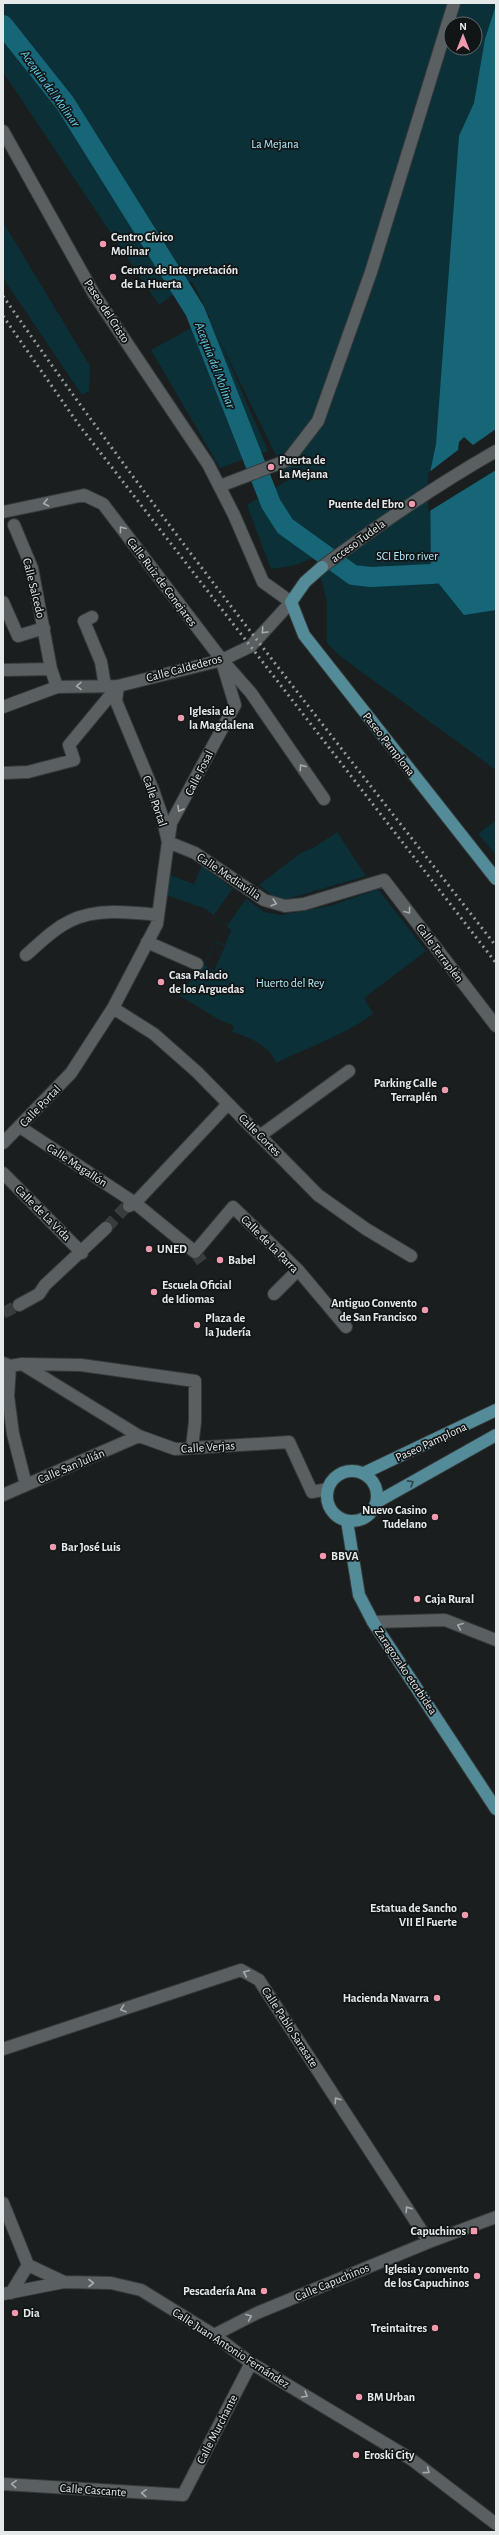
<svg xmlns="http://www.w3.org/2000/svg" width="499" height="2535" font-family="'Alegreya Sans',sans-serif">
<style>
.green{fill:#0b3038;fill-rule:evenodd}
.water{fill:#166678}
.pier{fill:#1a1e1f}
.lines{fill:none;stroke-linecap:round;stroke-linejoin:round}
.canal{stroke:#166678;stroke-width:20}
.minor-tunnel{stroke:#393c3d;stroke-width:12;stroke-dasharray:12 6;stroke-linecap:butt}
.minor-casing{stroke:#363a3a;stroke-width:14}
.major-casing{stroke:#363a3a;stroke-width:14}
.minor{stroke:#5a5f61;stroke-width:12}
.major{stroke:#538b99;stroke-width:12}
.rail{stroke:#979a9b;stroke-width:3;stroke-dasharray:2 4;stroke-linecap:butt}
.oneway{stroke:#a7abac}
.oneway2{stroke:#2b444a}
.poi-dot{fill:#f29aad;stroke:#111516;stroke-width:1.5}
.labels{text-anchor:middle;stroke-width:3.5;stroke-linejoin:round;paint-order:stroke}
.park-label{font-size:12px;fill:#b1edfd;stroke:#111516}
.poi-label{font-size:12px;font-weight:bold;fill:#e6e9ea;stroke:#111516;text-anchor:start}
.street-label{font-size:12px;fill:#e6e9ea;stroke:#111516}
.water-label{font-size:13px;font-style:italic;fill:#60cfea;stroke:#111516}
</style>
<rect width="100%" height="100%" fill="#1a1e1f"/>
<path class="green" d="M3 3H496V770L340 656 327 643V602L315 557 296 565 271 569 247 505 288 480 217 335 268 451 220 468 151 350 210 318 192 281 159 305 3 72ZM451 24H475V48H451Z
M3 222 90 366 89 391 82 395 3 278Z
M496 820V855L478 834Z
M337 832 366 876 287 899 278 900 259 885 299 854 315 847Z
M202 866 264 912 281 915 330 906 378 889 426 951 364 998 373 1014C343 1036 308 1047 276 1063 269 1045 249 1037 232 1032L234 1026 218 1019 180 996 198 968 201 969 215 941 225 945 231 930 206 909 166 895 170 875 194 884ZM233 888 246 899 227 926 214 915ZM215 942 225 946 214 971 204 965Z"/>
<path class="water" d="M496 5V610L464 615 431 574 430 473 436 444 459 136 474 103 485 39Z"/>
<path class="pier" d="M496 429V470L428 512V473L458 450 459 442 464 437 473 445Z"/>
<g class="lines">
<path class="canal" d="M3 25 65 103 195 311 271 504 285 526 353 575 371 577 431 574 496 568"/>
<path class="minor-tunnel" d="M106 1228 126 1207
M195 1252 205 1266
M3 1313 19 1305"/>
<defs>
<path id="minor" d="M3 131 94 294 208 464 234 515 263 582 291 602 251 646 222 660 118 686 57 687 3 707
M220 486 288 460 318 421 371 272 454 3
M3 512 84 495 103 504 222 660 251 693 324 799
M14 525 32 568 51 669 57 687
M322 567C378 525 435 486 496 451
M3 602 18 636 44 628
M92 617 84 621 101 662 105 686
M3 670 51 669
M3 773 28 772 74 760 69 745 118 686
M169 837 171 823 235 705 222 662
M168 842 195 853 264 900 285 906 304 904 384 880 496 1026
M147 942 197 964
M26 955C40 943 53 929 70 921 96 908 130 912 158 915
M113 1008 154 1034 197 1072 318 1195 366 1229 411 1256
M20 1127 135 1203 195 1252 233 1207 298 1270 346 1327
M261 1135 349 1071
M3 1143 71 1073 113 1008 157 924 168 842 162 816 153 790 116 701 118 686
M3 1173 82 1253
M129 1206 135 1203 228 1104
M274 1294 298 1270
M19 1305 39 1294 45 1285 106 1228
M3 1363 10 1366 22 1364 139 1436 175 1449 289 1442 312 1492 328 1489
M22 1364 81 1365 195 1381V1422L192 1447
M10 1366 8 1396 13 1434 26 1485
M3 1495 139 1436
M373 1622 445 1620 496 1640
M3 2049 241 1970 259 1980 429 2242
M3 2203 28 2265 11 2293
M28 2265 64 2282
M3 2294 64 2282 111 2283 141 2290 214 2335 251 2363 411 2459 496 2524
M214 2335 257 2313 429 2242 496 2217
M3 2484 183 2495 251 2363"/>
<path id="major" d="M322 567 305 582 291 602 304 635 496 879
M327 1496a25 25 0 1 1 50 0a25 25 0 1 1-50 0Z
M364 1473 496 1410
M377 1502 496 1435
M347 1521 359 1595 373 1622 496 1809"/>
</defs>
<use href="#minor" class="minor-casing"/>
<use href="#major" class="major-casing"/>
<use href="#minor" class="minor"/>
<use href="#major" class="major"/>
<path class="rail" d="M3 296C158 519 329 732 496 946
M3 316 79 425 496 963"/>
</g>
<defs><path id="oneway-chevron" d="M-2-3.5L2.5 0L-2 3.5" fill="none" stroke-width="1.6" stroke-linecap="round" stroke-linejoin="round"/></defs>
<g class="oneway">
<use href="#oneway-chevron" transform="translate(46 503) rotate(168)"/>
<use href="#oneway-chevron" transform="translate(122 529) rotate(-127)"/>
<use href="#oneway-chevron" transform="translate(264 631) rotate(133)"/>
<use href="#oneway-chevron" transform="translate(79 686) rotate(179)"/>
<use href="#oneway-chevron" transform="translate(302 767) rotate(-125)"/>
<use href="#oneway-chevron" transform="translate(180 809) rotate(120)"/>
<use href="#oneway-chevron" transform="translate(274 903) rotate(17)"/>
<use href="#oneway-chevron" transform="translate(408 911) rotate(53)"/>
<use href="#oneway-chevron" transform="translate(460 1626) rotate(-159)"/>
<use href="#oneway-chevron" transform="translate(246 1973) rotate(-157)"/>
<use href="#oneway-chevron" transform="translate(123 2009) rotate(162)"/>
<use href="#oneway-chevron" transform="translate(337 2100) rotate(-123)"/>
<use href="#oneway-chevron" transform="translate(408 2209) rotate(-123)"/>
<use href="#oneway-chevron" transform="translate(91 2283)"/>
<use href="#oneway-chevron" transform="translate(249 2317) rotate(-23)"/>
<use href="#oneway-chevron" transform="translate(305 2395) rotate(31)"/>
<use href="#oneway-chevron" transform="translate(427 2471) rotate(37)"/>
<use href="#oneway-chevron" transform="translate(14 2484) rotate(-176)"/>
<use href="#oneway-chevron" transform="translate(144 2493) rotate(-176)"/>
</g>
<use class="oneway2" href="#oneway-chevron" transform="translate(411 1483) rotate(-29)"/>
<g class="poi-dot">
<circle cx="103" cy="244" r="4"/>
<circle cx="113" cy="277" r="4"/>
<circle cx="271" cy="467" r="4"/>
<circle cx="412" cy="504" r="4"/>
<circle cx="181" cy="718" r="4"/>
<circle cx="161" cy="982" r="4"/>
<circle cx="445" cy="1090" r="4"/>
<circle cx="149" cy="1249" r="4"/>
<circle cx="220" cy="1260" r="4"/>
<circle cx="154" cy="1292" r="4"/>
<circle cx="425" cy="1310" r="4"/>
<circle cx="197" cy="1325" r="4"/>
<circle cx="435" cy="1517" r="4"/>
<circle cx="53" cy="1547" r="4"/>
<circle cx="323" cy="1556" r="4"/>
<circle cx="417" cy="1599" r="4"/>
<circle cx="465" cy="1915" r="4"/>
<circle cx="437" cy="1998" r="4"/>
<rect x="470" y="2227" width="8" height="8" rx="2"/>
<circle cx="477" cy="2276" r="4"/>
<circle cx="264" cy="2291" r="4"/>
<circle cx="15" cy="2313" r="4"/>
<circle cx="435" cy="2328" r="4"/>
<circle cx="359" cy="2397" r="4"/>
<circle cx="356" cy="2455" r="4"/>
</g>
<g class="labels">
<g class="park-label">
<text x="275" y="148">La Mejana</text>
<text x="407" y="560">SCI Ebro river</text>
<text x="290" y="987">Huerto del Rey</text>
</g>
<g class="poi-label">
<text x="111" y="241">Centro Cívico<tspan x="111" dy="14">Molinar</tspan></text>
<text x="121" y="274">Centro de Interpretación<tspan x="121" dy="14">de La Huerta</tspan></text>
<text x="279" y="464">Puerta de<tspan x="279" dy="14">La Mejana</tspan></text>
<text x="404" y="508" text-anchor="end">Puente del Ebro</text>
<text x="189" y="715">Iglesia de<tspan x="189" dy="14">la Magdalena</tspan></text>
<text x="169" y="979">Casa Palacio<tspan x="169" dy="14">de los Arguedas</tspan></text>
<text x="437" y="1087" text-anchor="end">Parking Calle<tspan x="437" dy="14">Terraplén</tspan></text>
<text x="157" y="1253">UNED</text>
<text x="228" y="1264">Babel</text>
<text x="162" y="1289">Escuela Oficial<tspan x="162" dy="14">de Idiomas</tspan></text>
<text x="417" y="1307" text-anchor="end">Antiguo Convento<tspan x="417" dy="14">de San Francisco</tspan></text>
<text x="205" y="1322">Plaza de<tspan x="205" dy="14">la Judería</tspan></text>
<text x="427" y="1514" text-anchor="end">Nuevo Casino<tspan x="427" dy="14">Tudelano</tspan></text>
<text x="61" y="1551">Bar José Luis</text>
<text x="331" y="1560">BBVA</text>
<text x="425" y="1603">Caja Rural</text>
<text x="457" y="1912" text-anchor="end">Estatua de Sancho<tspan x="457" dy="14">VII El Fuerte</tspan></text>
<text x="429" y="2002" text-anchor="end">Hacienda Navarra</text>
<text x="466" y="2235" text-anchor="end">Capuchinos</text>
<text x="469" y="2273" text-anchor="end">Iglesia y convento<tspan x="469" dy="14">de los Capuchinos</tspan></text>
<text x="256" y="2295" text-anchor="end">Pescadería Ana</text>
<text x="23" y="2317">Dia</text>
<text x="427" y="2332" text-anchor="end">Treintaitres</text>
<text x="367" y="2401">BM Urban</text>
<text x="364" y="2459">Eroski City</text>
</g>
<g class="street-label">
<text transform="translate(107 311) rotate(57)" y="4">Paseo del Cristo</text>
<text transform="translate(358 541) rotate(-36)" y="4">acceso Tudela</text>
<text transform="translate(162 582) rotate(53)" y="4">Calle Ruiz de Conejares</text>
<text transform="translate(34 588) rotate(76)" y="4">Calle Salcedo</text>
<text transform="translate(184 668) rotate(-15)" y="4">Calle Caldederos</text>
<text transform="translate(389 744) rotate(52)" y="4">Paseo Pamplona</text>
<text transform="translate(199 773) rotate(-63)" y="4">Calle Fosal</text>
<text transform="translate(155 801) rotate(71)" y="4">Calle Portal</text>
<text transform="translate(229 876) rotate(34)" y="4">Calle Mediavilla</text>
<text transform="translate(440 953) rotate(53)" y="4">Calle Terraplén</text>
<text transform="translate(40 1106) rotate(-46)" y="4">Calle Portal</text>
<text transform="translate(260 1135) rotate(45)" y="4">Calle Cortes</text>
<text transform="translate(77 1165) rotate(33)" y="4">Calle Magallón</text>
<text transform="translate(43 1213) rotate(45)" y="4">Calle de La Vida</text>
<text transform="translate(270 1244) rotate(45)" y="4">Calle de La Parra</text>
<text transform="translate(431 1442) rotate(-25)" y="4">Paseo Pamplona</text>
<text transform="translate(208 1447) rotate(-4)" y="4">Calle Verjas</text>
<text transform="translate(71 1466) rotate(-23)" y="4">Calle San Julián</text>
<text transform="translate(406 1671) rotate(56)" y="4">Zaragozako etorbidea</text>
<text transform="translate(290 2027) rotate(57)" y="4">Calle Pablo Sarasate</text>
<text transform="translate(332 2282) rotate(-23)" y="4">Calle Capuchinos</text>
<text transform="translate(231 2348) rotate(33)" y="4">Calle Juan Antonio Fernández</text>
<text transform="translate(217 2429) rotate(-63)" y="4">Calle Murchante</text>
<text transform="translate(93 2490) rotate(4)" y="4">Calle Cascante</text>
</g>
<g class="water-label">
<text transform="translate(51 88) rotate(54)" y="5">Acequia del Molinar</text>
<text transform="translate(216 365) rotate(69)" y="5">Acequia del Molinar</text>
</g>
</g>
<rect width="499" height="2535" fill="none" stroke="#e6e9ea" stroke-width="8"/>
<g transform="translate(463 36)"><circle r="19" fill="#111516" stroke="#666a6b"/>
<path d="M0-3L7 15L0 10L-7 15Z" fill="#f29aad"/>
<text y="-6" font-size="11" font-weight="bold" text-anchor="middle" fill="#e6e9ea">N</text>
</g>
</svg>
